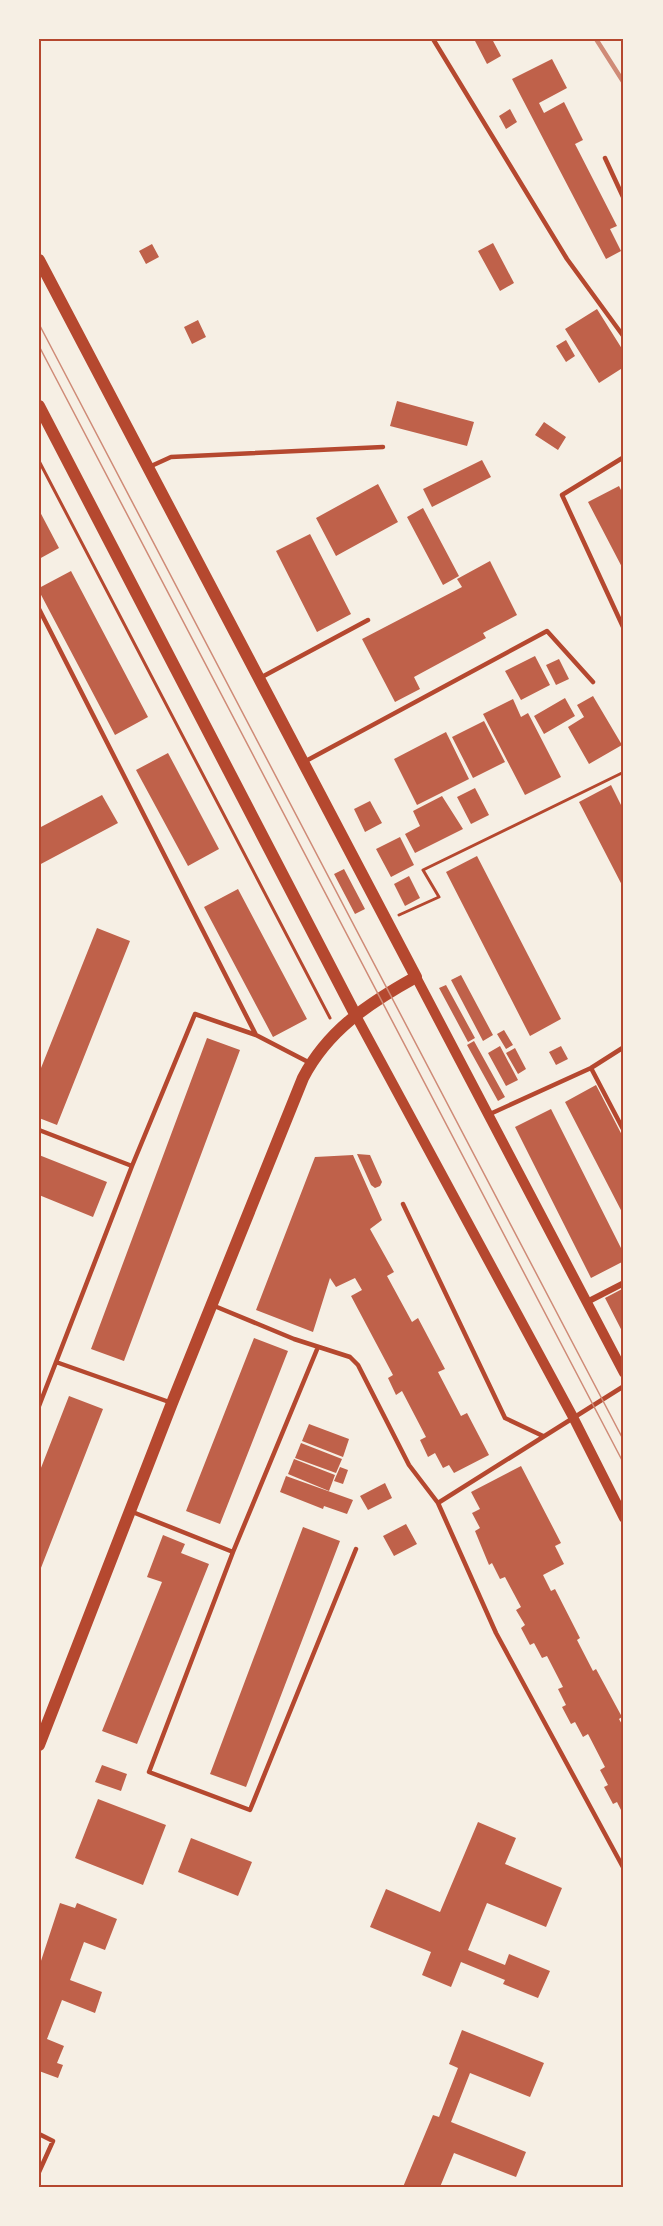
<svg xmlns="http://www.w3.org/2000/svg" width="663" height="2226" font-family="Literata,serif">
<style>
.building{fill:#bf614a}
.lines{fill:none;stroke-linecap:round;stroke-linejoin:round}
.path{stroke:#b5482f;stroke-width:3}
.service{stroke:#b5482f;stroke-width:4.5}
.minor{stroke:#b5482f;stroke-width:6}
.tertiary{stroke:#b5482f;stroke-width:10}
.secondary{stroke:#b5482f;stroke-width:12}
.tram{stroke:#cf8b77;stroke-width:1.5}
.rail{stroke:#cf8b77;stroke-width:4.5}
.neatline{fill:none;stroke:#b5482f;stroke-width:2}
</style>
<rect width="100%" height="100%" fill="#f6efe4"/>
<path class="building" d="M474 39H492L501 56 487 64Z
M552 59 567 88 539 103 544 113 564 102 583 140 575 144 617 226 610 229 621 251 606 259 512 79Z
M510 109 517 122 506 129 499 116Z
M493 243 514 283 500 291 478 251Z
M152 244 159 257 146 264 139 251Z
M597 309 624 352V367L599 383 565 329Z
M198 320 206 337 192 344 184 327Z
M566 340 575 356 566 362 556 346Z
M397 401 474 422 467 446 390 426Z
M544 422 566 437 558 450 535 435Z
M482 460 491 477 432 507 423 489Z
M378 484 398 522 336 556 316 518Z
M619 486 624 496V571L588 502Z
M423 508 459 576 443 585 407 517Z
M39 510 59 548 39 559Z
M310 534 351 614 317 632 276 551Z
M490 561 517 615 483 633 486 638 414 677 420 689 395 702 362 639 462 587 457 579Z
M71 571 148 717 115 735 39 591V588Z
M535 656 550 685 521 700 505 671Z
M559 659 569 679 556 685 546 665Z
M593 696 622 745 589 764 568 727 584 717 577 705Z
M565 698 575 716 544 734 534 716Z
M513 699 521 717 528 713 561 777 525 795 483 714Z
M484 721 505 762 473 778 452 737Z
M446 732 469 779 417 805 394 759Z
M168 753 219 849 188 866 136 770Z
M611 785 624 811V889L579 802Z
M475 788 489 815 471 824 457 797Z
M102 795 118 823 39 865V828Z
M442 796 463 829 415 853 405 834 420 826 413 811Z
M370 801 382 823 365 832 354 809Z
M400 837 414 865 391 877 376 849Z
M477 856 561 1019 530 1036 446 872Z
M344 869 365 909 355 914 334 874Z
M409 876 420 898 405 906 394 884Z
M238 889 307 1019 273 1037 204 907Z
M97 928 130 941 57 1125 39 1118V1073Z
M461 975 493 1035 483 1041 451 980Z
M446 985 475 1038 468 1042 439 988Z
M504 1030 513 1045 506 1049 497 1034Z
M207 1038 240 1050 124 1361 91 1349Z
M474 1041 505 1097 498 1101 467 1045Z
M500 1046 518 1080 506 1086 488 1053Z
M561 1046 568 1059 556 1065 549 1052Z
M515 1048 526 1069 518 1074 506 1053Z
M596 1085 624 1139V1216L565 1102Z
M551 1109 624 1254V1261L591 1278 515 1127Z
M357 1154 370 1155 382 1182 380 1186 375 1188 371 1185Z
M39 1155 107 1182 93 1217 39 1195Z
M353 1155 382 1220 370 1229 394 1272 387 1276 412 1322 418 1318 445 1369 438 1372 461 1416 467 1413 489 1455 454 1473 449 1465 443 1468 435 1453 428 1457 420 1440 426 1437 402 1391 396 1395 388 1378 393 1375 351 1296 362 1290 355 1278 336 1287 330 1278 313 1332 256 1310 315 1157Z
M624 1288V1335L605 1298Z
M254 1338 288 1351 220 1524 186 1511Z
M69 1396 103 1409 39 1573V1473Z
M309 1424 349 1439 343 1457 302 1441Z
M301 1443 342 1459 336 1473 295 1458Z
M294 1459 335 1475 329 1491 288 1474Z
M521 1466 561 1543 555 1546 564 1564 543 1575 551 1591 555 1589 580 1638 577 1640 593 1671 596 1669 622 1717 619 1719 624 1728V1816L617 1802 613 1804 604 1787 608 1785 600 1770 605 1767 588 1734 583 1737 575 1722 571 1724 562 1707 566 1705 558 1689 563 1687 547 1656 542 1658 534 1643 530 1645 521 1628 525 1625 516 1610 521 1607 505 1577 500 1579 492 1563 489 1565 475 1531 480 1528 472 1513 480 1509 471 1492Z
M340 1467 348 1470 343 1484 334 1481Z
M286 1476 353 1500 347 1514 324 1506 323 1509 280 1492Z
M385 1483 392 1498 368 1510 360 1496Z
M406 1524 417 1544 394 1556 383 1536Z
M303 1527 340 1541 246 1787 210 1774Z
M163 1535 185 1544 181 1553 209 1564 137 1744 102 1731 162 1582 147 1577Z
M102 1765 127 1774 121 1791 95 1782Z
M98 1799 166 1825 143 1885 75 1858Z
M478 1822 516 1838 505 1864 562 1888 546 1927 487 1903 468 1950 505 1965 509 1954 550 1971 538 1998 503 1984 505 1980 461 1962 451 1987 422 1975 431 1952 370 1927 386 1889 440 1912Z
M191 1838 252 1862 238 1896 178 1872Z
M60 1903 75 1908 77 1903 117 1919 105 1950 84 1942 70 1980 102 1992 95 2013 62 2000 47 2039 64 2046 57 2063 63 2065 58 2078 39 2071V1967Z
M462 2030 544 2063 530 2097 470 2073 451 2122 526 2152 516 2177 454 2153 440 2187H403L433 2115 439 2117 458 2068 449 2064Z"/>
<g class="lines">
<path class="path" d="M39 461 330 1018
M399 915 439 897 423 870 624 772"/>
<path class="service" d="M433 39 567 259 624 337
M605 158 624 199
M624 457 562 495 624 629
M149 467 171 457 383 447
M39 609 256 1035 310 1063
M260 678 368 620
M304 762 547 631 593 682
M624 1047 591 1068 624 1131
M490 1114 591 1068
M39 1130 132 1166
M403 1204 505 1418 543 1436
M212 1305 294 1339 350 1357 358 1365 409 1465 438 1503 624 1386
M318 1347 233 1552 149 1772 250 1810 356 1549
M56 1362 172 1403
M39 1406 132 1166 195 1014 256 1035
M438 1503 496 1633 624 1869
M130 1511 233 1552
M39 2134 53 2141 39 2172"/>
<path class="minor" d="M587 1302 624 1283"/>
<path class="tertiary" d="M416 977 624 1373
M355 1014 573 1417 624 1518"/>
<path class="secondary" d="M39 260 416 977C369 1003 328 1030 303 1078L172 1403 39 1745
M39 406 355 1014"/>
<path class="tram" d="M39 324 624 1441
M39 346 624 1464"/>
<path class="rail" d="M596 39 624 83"/>
</g>
<rect width="663" height="2226" fill="none" stroke="#f6efe4" stroke-width="81"/>
<rect x="40" y="40" width="582" height="2146" class="neatline"/>
</svg>
